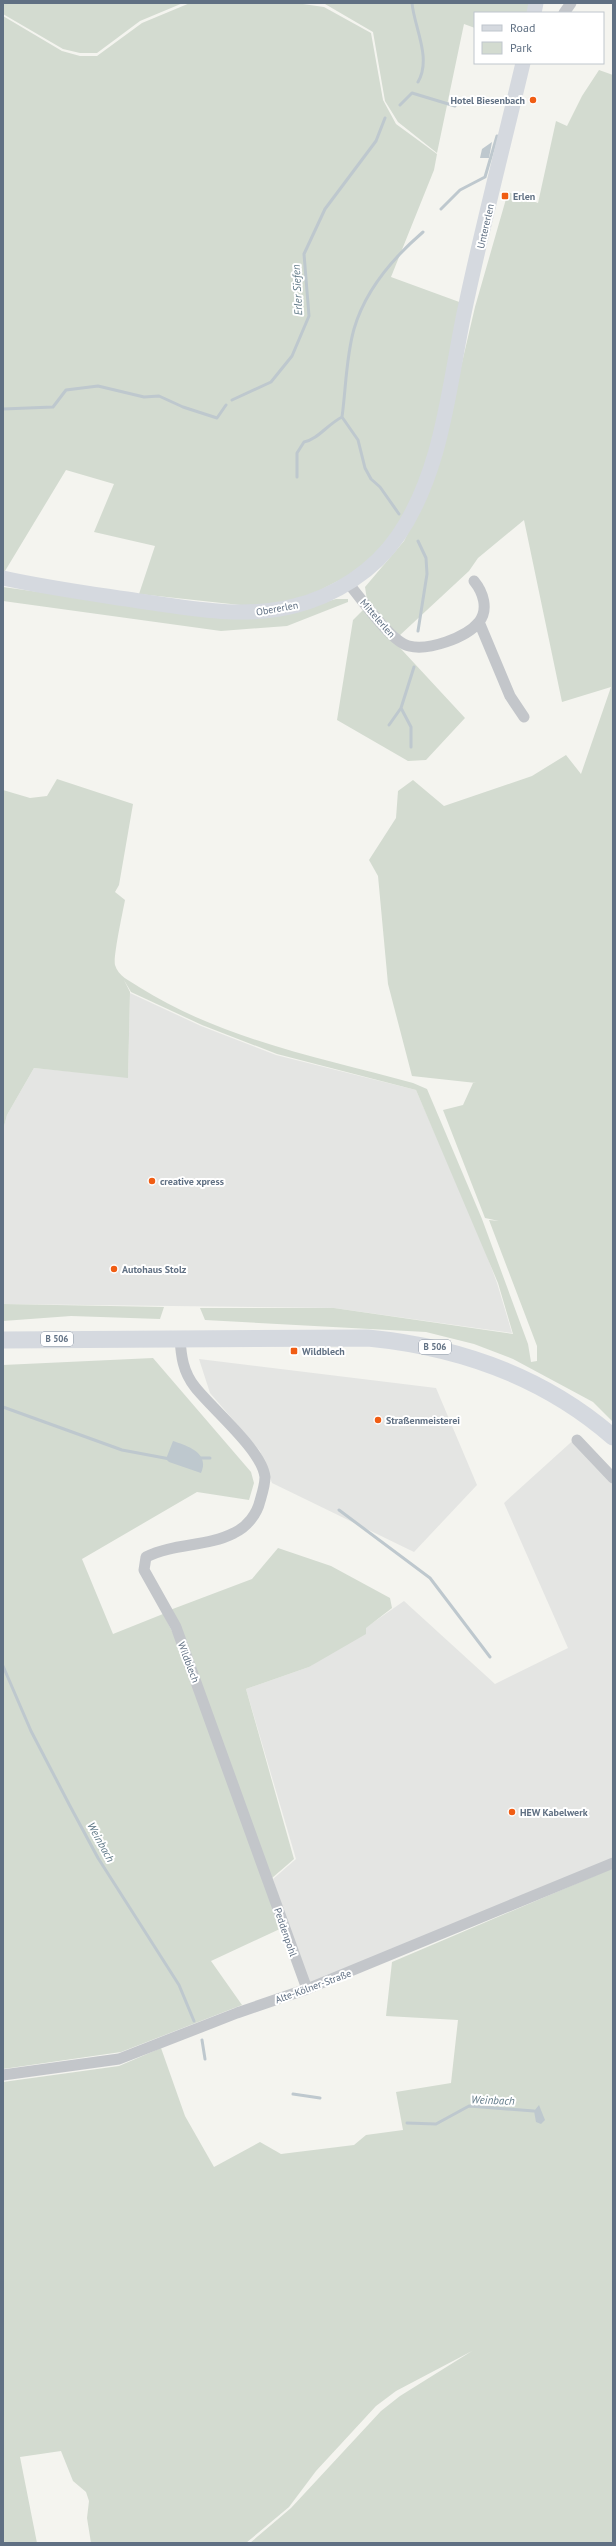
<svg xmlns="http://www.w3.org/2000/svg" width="616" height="2546" font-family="'PT Sans',sans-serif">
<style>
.built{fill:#e4e5e3}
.green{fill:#d3dbd0}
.water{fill:#bec8ce}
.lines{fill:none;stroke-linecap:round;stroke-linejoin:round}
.stream{stroke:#bec8ce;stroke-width:3}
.street{stroke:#c3c6ca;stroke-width:11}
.secondary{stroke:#d5d9df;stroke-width:15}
.primary{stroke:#d5d9df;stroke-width:17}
.poi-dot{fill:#f05d14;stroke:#fff;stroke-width:1.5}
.labels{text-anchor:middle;stroke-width:4;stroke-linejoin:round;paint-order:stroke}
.shield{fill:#fff;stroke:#909ba8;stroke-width:1}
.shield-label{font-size:9px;font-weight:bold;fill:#607083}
.poi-label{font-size:10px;font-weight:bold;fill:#607083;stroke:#fff;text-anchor:start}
.street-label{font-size:10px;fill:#607083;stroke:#fff}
.water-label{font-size:11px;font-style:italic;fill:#617a88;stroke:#fff}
</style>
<rect width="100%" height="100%" fill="#f4f4ef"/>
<path class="built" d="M130 993 201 1026 276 1055 416 1090 480 1237 497 1283 512 1333 334 1308 3 1304V1130L7 1115 34 1068 128 1077Z
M199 1359 436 1388 477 1485 414 1552 272 1483 260 1451 210 1393Z
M579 1435 613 1471V1863L307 1989 273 1879 296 1859 246 1689 309 1667 404 1601 495 1684 568 1648 504 1503Z"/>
<path class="green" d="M3 3H183L140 21 97 53H80L63 49 3 14Z
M190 3H296L324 7 371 33 383 100 396 124 437 154 434 170 391 277 462 303 433 444 410 508 371 564 297 602 258 607 139 594 155 546 94 532 114 484 66 470 5 571H3V16L62 51 80 56H97L142 23Z
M316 3H532L530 13H475V28L464 24 437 153 398 122 385 101 373 32 325 4Z
M599 70 613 75V1422L593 1402 513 1359 474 1344 426 1332 205 1320 200 1308H334L513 1334 498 1283 416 1090 277 1054 202 1025 131 992 124 980 130 992 128 1078 34 1068 7 1115 3 1130V790L30 798 47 796 57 779 133 804 119 885 115 892 125 900C123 911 113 957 115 965 118 976 130 981 139 987 221 1039 321 1058 413 1083L427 1089 482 1219 528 1344 531 1362 537 1361V1346L489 1220 499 1221 485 1218 443 1110 463 1105 473 1083H476L412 1076 388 984 378 876 369 860 396 818 398 791 413 780 444 806 532 776 566 755 581 774 611 687 562 702 524 520 478 558 469 571 399 636 367 600 365 587 404 541 427 494 442 448 475 307 508 192 538 203 556 121 567 126 582 96Z
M3 587 210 616 294 611 336 599H348V602L287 626 221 631 3 601Z
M364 609 465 718 426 760 408 761 337 720 353 620Z
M3 1304 164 1307 160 1319 71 1316 3 1321Z
M153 1358 251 1472 254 1483 249 1500 197 1492 82 1559 113 1634 163 1614 175 1637 282 1928 211 1961 242 2005 121 2052 3 2069V1365Z
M278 1548 331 1566 390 1598 392 1608 366 1628V1634L309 1667 246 1689 294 1859 272 1878 170 1610 252 1579Z
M613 1868V2543H250L291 2508 381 2411 400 2396 472 2351 396 2391 376 2406 316 2471 289 2507 246 2543H91L87 2518 89 2501 86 2492 73 2481 61 2451 20 2457 37 2543H3V2082L119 2066 161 2048 185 2116 214 2167 260 2142 281 2154 354 2145 366 2135 403 2130 396 2092 451 2083 458 2020 386 2016 392 1962Z"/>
<path class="water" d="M492 142 489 158H480L482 149Z
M173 1441C188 1446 210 1453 201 1473L169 1462 166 1459Z
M539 2105 545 2120 541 2124 536 2122 534 2111Z"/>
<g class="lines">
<path class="stream" d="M412 3C414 27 432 58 418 82
M400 105 412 93 455 106
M441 209 460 190 485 177 497 136
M232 400 271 382 292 356 309 316 304 254 325 209 376 141 385 118
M3 409 53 407 66 390 98 386 144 397 159 396 183 407 217 418 226 405
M342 417 358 440 365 468 371 479 380 487 399 514
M297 477V453L304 442C317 440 328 424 342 417 346 388 346 357 354 329 365 291 394 257 423 232
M418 541 426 558 427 574 418 631
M401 708 411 727V747
M389 725 401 708 414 667
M3 1407 122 1450 170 1459
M200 1458H210
M339 1510 430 1578 490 1657
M3 1666 31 1731 70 1806 98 1858 179 1985 194 2021
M202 2040 205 2059
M293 2094 320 2098
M407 2123 436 2124 469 2106 534 2111"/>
<path class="street" d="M564 13 571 3
M348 583C361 598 391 642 409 646 428 651 466 638 479 622 489 609 483 592 474 581
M479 622 510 696 524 717
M180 1338C181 1356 183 1372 195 1387 212 1409 262 1450 265 1477 265 1485 262 1494 260 1501 257 1514 247 1527 234 1533 207 1547 174 1543 146 1557L144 1570 176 1627 307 1989
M577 1440 613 1478
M3 2075 119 2059 237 2013 307 1989 613 1863"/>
<path class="secondary" d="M534 13 536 3
M3 578C48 588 94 594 139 601 190 608 243 619 294 606 335 596 374 571 398 536 444 469 449 381 466 304 483 224 504 143 523 63"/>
<path class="primary" d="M3 1340 368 1338C460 1347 543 1376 613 1437"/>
</g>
<g class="poi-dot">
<circle cx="533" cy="100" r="4"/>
<rect x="501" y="192" width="8" height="8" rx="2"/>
<circle cx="152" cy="1181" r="4"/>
<circle cx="114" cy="1269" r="4"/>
<rect x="290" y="1347" width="8" height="8" rx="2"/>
<circle cx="378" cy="1420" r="4"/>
<circle cx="512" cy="1812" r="4"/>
</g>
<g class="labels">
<g class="shield">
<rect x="41" y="1332" width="32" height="14" rx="3"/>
<rect x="419" y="1340" width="32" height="14" rx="3"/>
</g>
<g class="shield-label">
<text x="57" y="1342">B 506</text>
<text x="435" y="1350">B 506</text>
</g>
<g class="poi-label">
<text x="525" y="104" text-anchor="end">Hotel Biesenbach</text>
<text x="513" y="200">Erlen</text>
<text x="160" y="1185">creative xpress</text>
<text x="122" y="1273">Autohaus Stolz</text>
<text x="302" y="1355">Wildblech</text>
<text x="386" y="1424">Straßenmeisterei</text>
<text x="520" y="1816">HEW Kabelwerk</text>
</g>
<g class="street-label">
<text transform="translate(485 226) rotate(-77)" y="4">Untererlen</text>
<text transform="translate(277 608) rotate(-10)" y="4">Obererlen</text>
<text transform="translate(378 618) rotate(49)" y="4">Mittelerlen</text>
<text transform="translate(189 1662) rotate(69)" y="4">Wildblech</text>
<text transform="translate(286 1932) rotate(71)" y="4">Peddenpohl</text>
<text transform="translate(313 1986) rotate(-20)" y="4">Alte-Kölner-Straße</text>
</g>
<g class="water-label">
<text transform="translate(297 290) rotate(-93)" y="4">Erler Siefen</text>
<text transform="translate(101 1842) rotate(61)" y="4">Weinbach</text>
<text transform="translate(493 2100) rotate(2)" y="4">Weinbach</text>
</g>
</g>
<rect width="616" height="2546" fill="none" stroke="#607083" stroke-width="8"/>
<rect x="474" y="12" width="130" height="52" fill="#ffffff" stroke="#bfc6cd"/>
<rect x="482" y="25" width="20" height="6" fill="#d5d9df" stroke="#bfc6cd"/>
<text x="510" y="32" font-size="12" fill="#607083">Road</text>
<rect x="482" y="42" width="20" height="12" fill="#d3dbd0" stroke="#bfc6cd"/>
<text x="510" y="52" font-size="12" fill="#607083">Park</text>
</svg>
